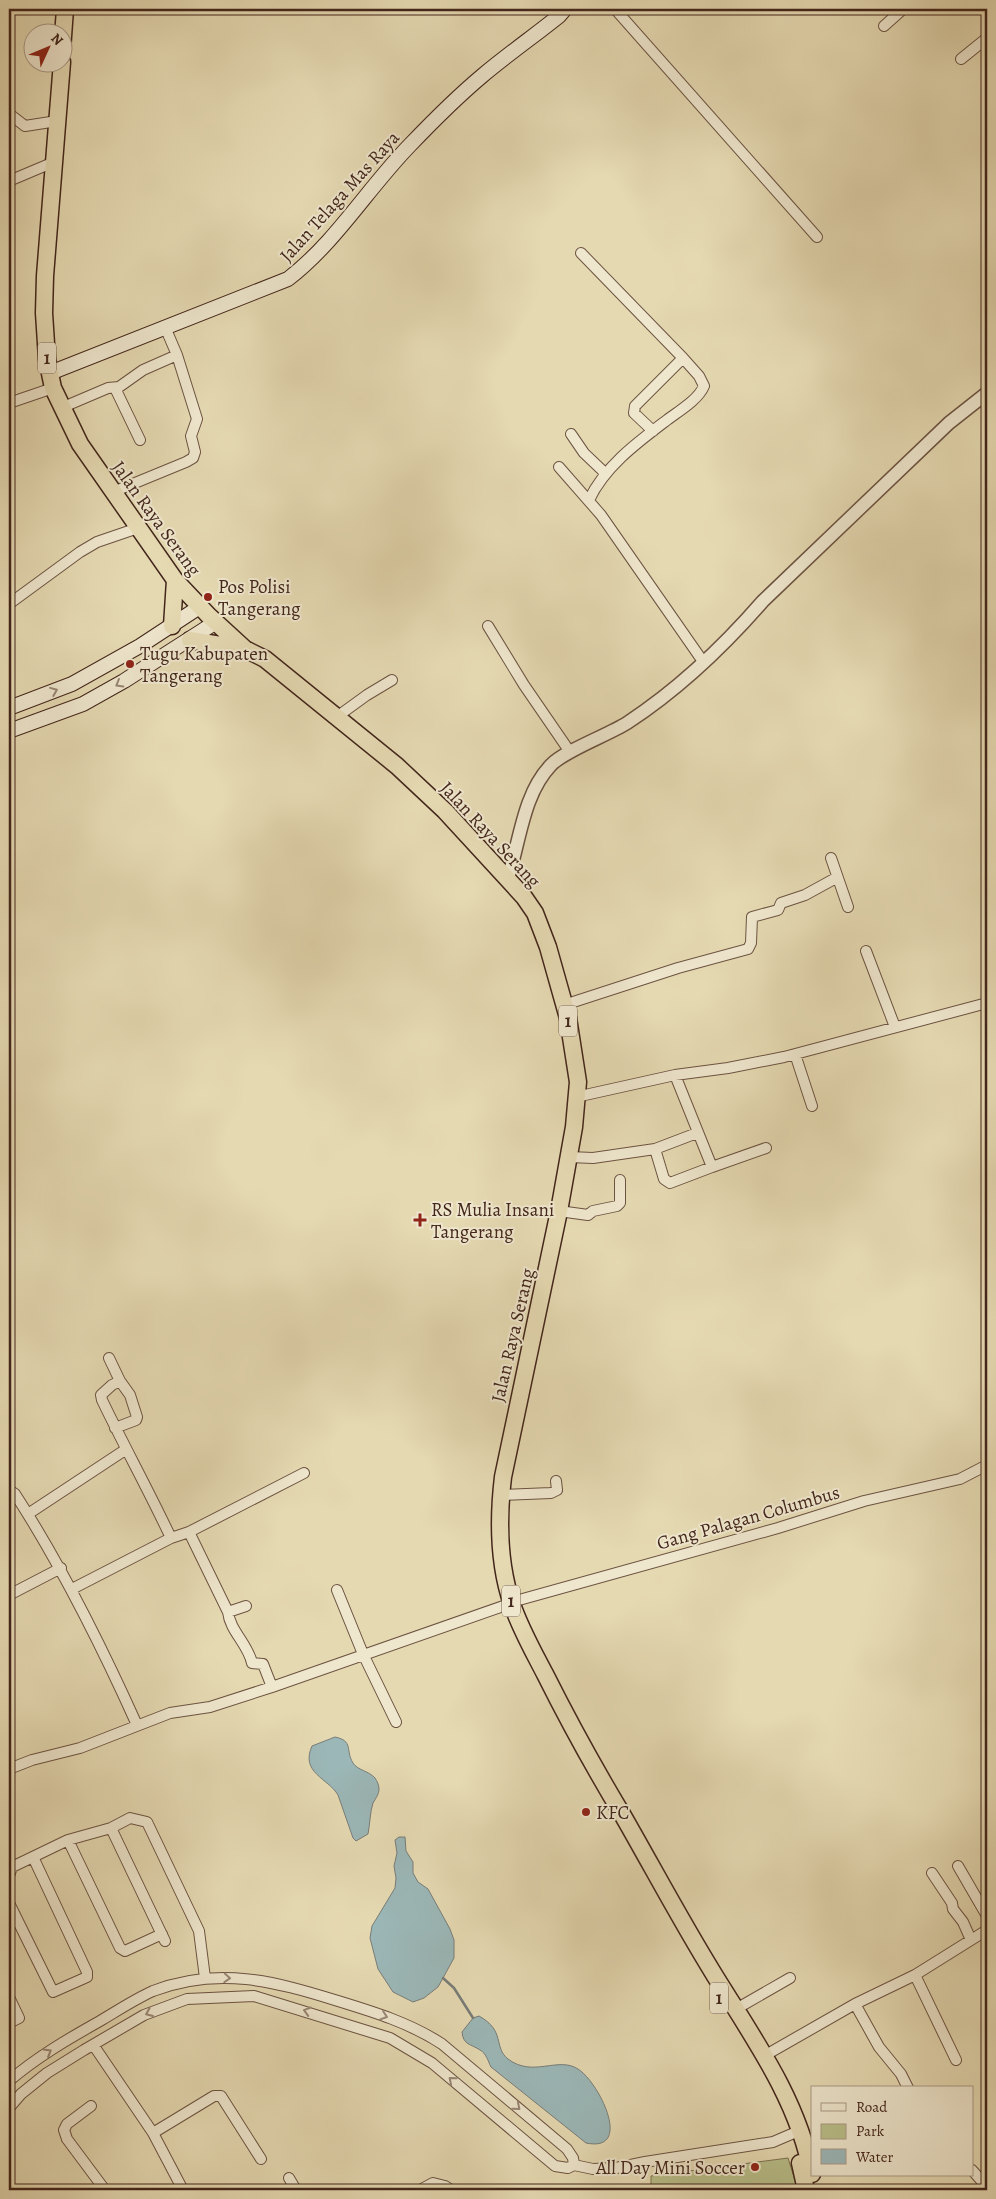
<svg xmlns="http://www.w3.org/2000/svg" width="996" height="2199" font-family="Alegreya,serif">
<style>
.green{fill:#b8be89;stroke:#7e7252}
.water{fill:#9bb7b7;stroke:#787d79}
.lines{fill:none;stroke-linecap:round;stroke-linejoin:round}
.stream{stroke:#787d79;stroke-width:2.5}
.minor-casing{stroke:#6c5341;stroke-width:12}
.tertiary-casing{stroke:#6c5341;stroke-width:15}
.secondary-casing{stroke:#43261b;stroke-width:16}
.trunk-casing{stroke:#43261b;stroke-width:19}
.minor{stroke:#eee6cd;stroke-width:10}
.tertiary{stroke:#eee6cd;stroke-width:12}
.secondary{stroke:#eee6cd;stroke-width:14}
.trunk{stroke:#e5d9b2;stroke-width:16}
.oneway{stroke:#988674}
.poi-dot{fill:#8f2418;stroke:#eee6cd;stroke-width:2}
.labels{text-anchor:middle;stroke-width:4;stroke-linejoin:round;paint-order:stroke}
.shield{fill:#eee6cd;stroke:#766050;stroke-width:1}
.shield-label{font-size:18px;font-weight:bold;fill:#43261b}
.street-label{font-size:19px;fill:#43261b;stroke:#eee6cd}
.poi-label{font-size:19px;fill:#43261b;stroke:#eee6cd;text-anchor:start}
</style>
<rect width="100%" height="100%" fill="#e5d9b2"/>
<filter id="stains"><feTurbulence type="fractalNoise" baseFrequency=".004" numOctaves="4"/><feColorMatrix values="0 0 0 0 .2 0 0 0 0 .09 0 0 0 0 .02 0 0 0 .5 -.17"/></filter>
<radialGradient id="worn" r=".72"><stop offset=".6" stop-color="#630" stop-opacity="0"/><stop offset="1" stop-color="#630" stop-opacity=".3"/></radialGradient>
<path class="green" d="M788 2158 798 2190H651V2176Z"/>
<path class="water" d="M335 1737C354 1741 345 1750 353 1763 357 1770 369 1771 375 1778 377 1781 379 1785 379 1789 379 1794 376 1798 373 1803 370 1812 370 1824 368 1834L356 1841 353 1838 338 1795C328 1778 300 1773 312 1746Z
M399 1837H405L406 1851 413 1862V1873L418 1882 428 1889 450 1929 454 1940V1958L438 1987 424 1998 413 2002 393 1992 378 1969 370 1938 372 1926 395 1888 396 1878 394 1866 397 1853 395 1840Z
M479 2016C506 2031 493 2047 508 2059 533 2078 558 2056 578 2069 599 2082 634 2153 586 2143L491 2067C488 2061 486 2053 480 2050 471 2044 463 2045 462 2032L473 2018Z"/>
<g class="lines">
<path class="stream" d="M443 1978 454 1988 473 2018"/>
<defs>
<path id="minor" d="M615 9 817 237
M884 26 903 9
M961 59 987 38
M12 116 25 126 57 121
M9 181 54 162
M581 253 683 358 699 376 704 386C698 400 679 411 667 420 638 442 605 466 589 500
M115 388 140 440
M9 403 53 388
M61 408 108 388 119 387 143 370 177 355
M653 431 634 413 635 406 683 358
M571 434 584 453 605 473
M559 467 601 515 704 663
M113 492 186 462 193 458 195 452 191 436 197 419 177 355 165 327
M9 604 80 552 97 542 138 528
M488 626 524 685 570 752
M338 716 367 695 392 680
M831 858 848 907
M866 951 895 1027
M564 1005 678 968 748 949 751 943 752 917 778 910 781 903 805 895 836 878
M795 1054 812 1106
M675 1075 712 1167 766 1148
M576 1097 675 1075 728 1068 784 1057 987 1003
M655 1149 664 1179 670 1183 712 1167
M569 1157 593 1158 655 1149 697 1133
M559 1211 588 1215 593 1211 617 1206 620 1203V1180
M109 1358 120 1381
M115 1428 136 1420 137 1417 130 1395 120 1381 112 1385 101 1395 102 1400C124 1446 149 1491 171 1538
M9 1490 15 1494C63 1568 101 1645 137 1725
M501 1495 551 1493 557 1490 556 1481
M28 1514 125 1450
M189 1532 228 1612 246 1606
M72 1589 171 1538 189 1532 304 1473
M337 1590 363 1654 396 1722
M9 1595 61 1568
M519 1600 778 1528 864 1501 960 1479 987 1465
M228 1612C230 1631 248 1644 252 1663L263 1664 272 1687
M9 1769 32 1760 80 1748 170 1713 210 1707 272 1687 512 1603
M111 1828 165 1941
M68 1840 120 1948 125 1951 162 1934
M958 1866 987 1916
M932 1873 952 1903 953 1909 963 1922 971 1940
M9 1876 12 1867 68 1840 111 1828 130 1818 147 1822 199 1931 205 1978
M9 1903 53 1992 87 1977V1972L33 1857
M915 1975 956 2060
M9 1997 19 2018 9 2023
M855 2004 879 2047 901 2074 908 2088
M736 2009 790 1978
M94 2046 153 2133 183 2190
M764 2056 855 2004 915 1975 987 1930
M9 2081C37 2057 68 2039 100 2021 117 2011 135 1999 153 1991 218 1966 274 1981 338 2001 374 2012 410 2023 442 2044L567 2149 573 2158 574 2165
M91 2106 67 2124 64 2130 67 2139 105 2190
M9 2108 21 2094 47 2073 84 2050 144 2015 187 1999 254 1996 390 2038 432 2063 555 2166 568 2168 574 2165 593 2169 616 2168 645 2162 773 2142 801 2130
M153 2133 214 2096H221L261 2159
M972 2170 987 2187
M289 2178 296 2190
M420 2190 433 2183 445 2186 451 2190"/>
<path id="tertiary" d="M508 878C520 841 523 794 551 765 564 751 608 735 627 723 679 689 723 647 763 601L949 423 987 393"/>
<path id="secondary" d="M50 373 288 279C336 242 368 188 410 145 433 121 457 97 482 76 507 55 534 36 559 16L565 9
M9 708 72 684 140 646 201 606
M9 731 83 704 124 681 216 622"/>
<path id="trunk" d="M62 50 65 9
M62 62 45 276 44 313 47 359 53 388 80 444 175 580 209 616 245 649 265 659 397 766 445 811 524 897 535 913 548 947 568 1018 578 1082 574 1127 559 1211 503 1477C498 1519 498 1563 512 1604 520 1628 533 1651 545 1674 569 1722 595 1769 622 1814 653 1868 682 1923 715 1976 754 2039 798 2100 812 2174
M172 626 175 580
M190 640 245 649
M800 2163 806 2190"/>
</defs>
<use href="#minor" class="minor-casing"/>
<use href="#tertiary" class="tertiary-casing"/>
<use href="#secondary" class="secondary-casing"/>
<use href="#trunk" class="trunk-casing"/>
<use href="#minor" class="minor"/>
<use href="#tertiary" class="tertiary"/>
<use href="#secondary" class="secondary"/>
<use href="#trunk" class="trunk"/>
</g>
<defs><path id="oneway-chevron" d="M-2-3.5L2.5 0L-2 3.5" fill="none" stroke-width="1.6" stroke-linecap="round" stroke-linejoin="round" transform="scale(1.25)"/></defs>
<g class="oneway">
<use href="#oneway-chevron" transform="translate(119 684) rotate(150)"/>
<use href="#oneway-chevron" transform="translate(54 691) rotate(-22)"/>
<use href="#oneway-chevron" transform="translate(227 1978) rotate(3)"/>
<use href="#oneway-chevron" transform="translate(307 2011) rotate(-164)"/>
<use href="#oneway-chevron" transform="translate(149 2013) rotate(157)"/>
<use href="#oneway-chevron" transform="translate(384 2016) rotate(19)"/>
<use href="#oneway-chevron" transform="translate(48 2052) rotate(-31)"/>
<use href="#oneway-chevron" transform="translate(452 2080) rotate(-140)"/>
<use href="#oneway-chevron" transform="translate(517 2107) rotate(40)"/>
</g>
<g class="poi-dot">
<circle cx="208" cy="597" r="5"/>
<circle cx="130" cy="664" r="5"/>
<path d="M417.5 1212.5h5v5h5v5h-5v5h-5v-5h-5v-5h5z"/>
<circle cx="586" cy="1812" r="5"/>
<circle cx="755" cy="2167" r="5"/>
</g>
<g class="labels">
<g class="shield">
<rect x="38" y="342.5" width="18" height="31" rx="4"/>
<rect x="559" y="1005.5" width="18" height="31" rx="4"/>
<rect x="502" y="1585.5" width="18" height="31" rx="4"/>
<rect x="710" y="1982.5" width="18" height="31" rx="4"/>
</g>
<g class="shield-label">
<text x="47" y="364">1</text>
<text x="568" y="1027">1</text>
<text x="511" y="1607">1</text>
<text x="719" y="2004">1</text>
</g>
<g class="street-label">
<text transform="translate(339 196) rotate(-48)" y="7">Jalan Telaga Mas Raya</text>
<text transform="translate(157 518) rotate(54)" y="7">Jalan Raya Serang</text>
<text transform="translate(491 834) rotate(47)" y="7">Jalan Raya Serang</text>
<text transform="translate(512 1335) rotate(-77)" y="7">Jalan Raya Serang</text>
<text transform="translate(748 1517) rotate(-16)" y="7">Gang Palagan Columbus</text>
</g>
<g class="poi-label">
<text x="218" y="593">Pos Polisi<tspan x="218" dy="22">Tangerang</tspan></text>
<text x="140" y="660">Tugu Kabupaten<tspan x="140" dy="22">Tangerang</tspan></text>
<text x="431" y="1216">RS Mulia Insani<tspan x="431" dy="22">Tangerang</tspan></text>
<text x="596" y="1819">KFC</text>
<text x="745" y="2174" text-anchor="end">All Day Mini Soccer</text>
</g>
</g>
<rect width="996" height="2199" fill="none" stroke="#e5d9b2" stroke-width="30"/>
<rect x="10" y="10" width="976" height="2179" fill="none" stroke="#43261b" stroke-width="2.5"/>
<rect x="15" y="15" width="966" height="2169" fill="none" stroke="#43261b"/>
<rect x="811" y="2086" width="162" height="90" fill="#eee6cd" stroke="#aa9986"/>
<rect x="821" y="2103" width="25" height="8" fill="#eee6cd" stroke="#aa9986"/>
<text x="856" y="2112" font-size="15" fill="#43261b">Road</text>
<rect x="821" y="2124" width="25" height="15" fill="#b8be89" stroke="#aa9986"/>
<text x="856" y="2136" font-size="15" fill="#43261b">Park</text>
<rect x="821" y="2149" width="25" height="15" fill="#9bb7b7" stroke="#aa9986"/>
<text x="856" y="2162" font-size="15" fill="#43261b">Water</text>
<g transform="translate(48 48) rotate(46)"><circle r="24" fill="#eee6cd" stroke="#aa9986"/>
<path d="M0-4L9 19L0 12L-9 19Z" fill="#8f2418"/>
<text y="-8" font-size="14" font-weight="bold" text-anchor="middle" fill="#43261b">N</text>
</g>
<rect width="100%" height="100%" filter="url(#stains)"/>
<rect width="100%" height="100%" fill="url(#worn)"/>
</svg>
